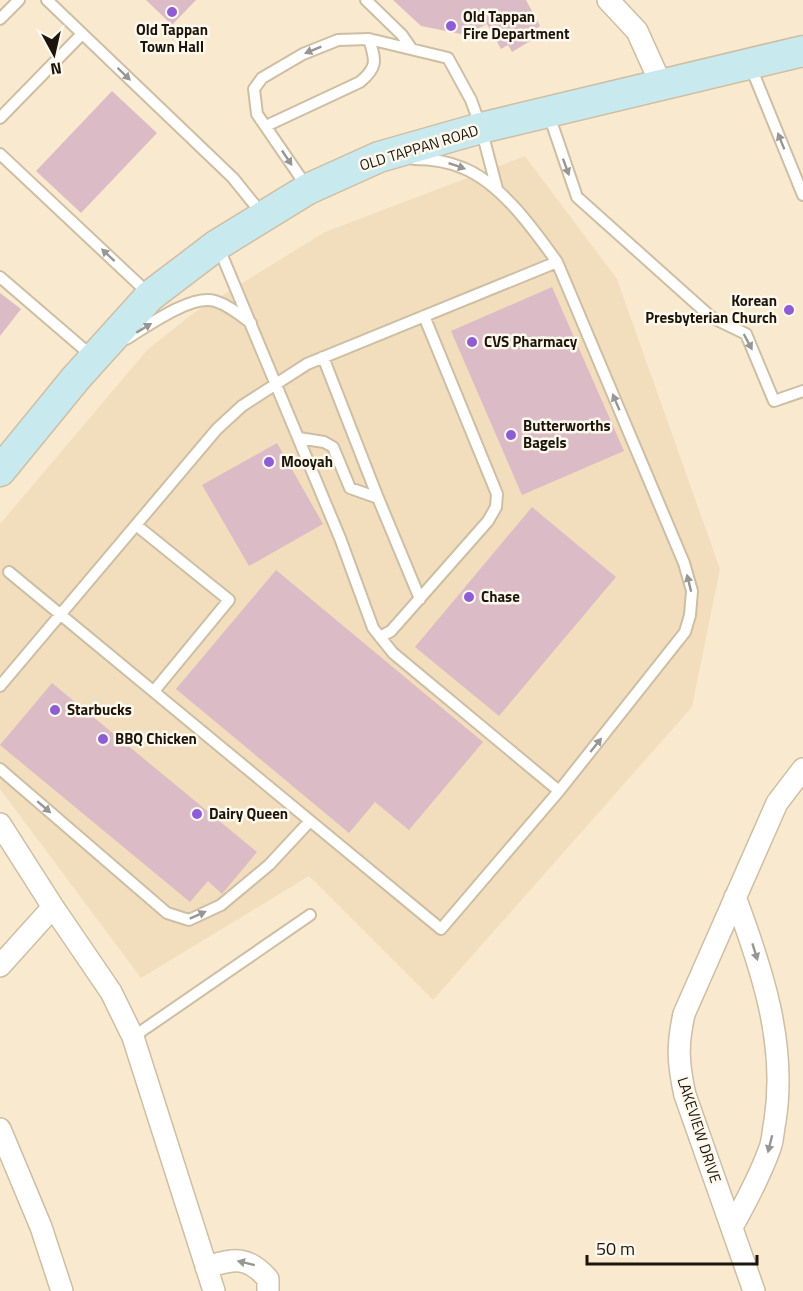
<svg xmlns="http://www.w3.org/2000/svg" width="803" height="1291" font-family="'Titillium Web',sans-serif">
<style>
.built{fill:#f2debd}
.building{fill:#dbbbc5}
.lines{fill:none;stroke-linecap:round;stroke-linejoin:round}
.service-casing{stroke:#cdbea4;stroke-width:14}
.minor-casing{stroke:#cdbea4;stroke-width:24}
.secondary-casing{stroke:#cdbea4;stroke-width:33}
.service{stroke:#fff;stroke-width:10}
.minor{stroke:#fff;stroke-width:21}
.secondary{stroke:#c8eaef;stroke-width:30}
.oneway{fill:#989692}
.poi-dot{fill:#8e5dd6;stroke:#fef8ed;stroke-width:2}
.labels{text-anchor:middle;stroke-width:5;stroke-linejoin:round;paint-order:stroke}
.poi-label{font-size:15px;font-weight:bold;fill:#1b150c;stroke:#fef8ed;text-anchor:start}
.street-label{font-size:15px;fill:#1b150c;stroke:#fef8ed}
</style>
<rect width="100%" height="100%" fill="#f9eacf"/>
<path class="built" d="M525 156 617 279 720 569 692 707 433 1000 309 876 141 978 0 789V524L148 349 195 312 325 232Z"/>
<path class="building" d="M146 0H196L172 25Z
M393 0H526L540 26 533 30 537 37 512 52 508 45 501 49 487 24 466 35 421 26Z
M112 91 157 133 81 213 36 171Z
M552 287 624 451 522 495 451 331Z
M0 293 21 309 0 336Z
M277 443 323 524 249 566 202 485Z
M532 507 616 577 499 716 415 647Z
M276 570 483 742 409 830 375 802 349 833 176 689Z
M52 683 257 852 222 894 208 881 190 902 0 745Z"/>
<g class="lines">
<defs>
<path id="service" d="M47 0 233 178 262 214
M366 0 402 35 411 48
M0 19 19 0
M750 65 803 195
M549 115 577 197 711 317 746 334 774 401 803 391
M0 118 82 34
M266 126 360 82C379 66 375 60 369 39
M0 154 148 293
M307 187 257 114 254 89 262 78 303 54 338 40 369 39 448 58 471 100 481 128 497 189
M218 246 340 538 373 628 393 653 559 791
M0 277 93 357
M126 339C146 327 191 294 215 301 228 305 239 314 251 323
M323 357 378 498 420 599
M299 438 324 442 333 447 350 488 378 498
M136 525 229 600 154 691
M9 572 441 929 559 791 685 632 690 615 692 591 684 563 557 262
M380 637 391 631 488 521 496 507 497 494 424 316
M0 686 217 429 242 406 307 364 557 262C534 230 501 183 463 168 447 161 431 159 414 159
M0 769 167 913 189 920 221 905 269 865 310 821
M133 1037 310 915"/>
<path id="minor" d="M608 0 637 31 661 84
M0 824 53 907 111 992 133 1037 214 1291
M0 966 53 907
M0 1129 41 1227 62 1291
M732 1227C746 1202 760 1176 770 1148 773 1140 773 1130 775 1121 787 1044 762 969 735 897
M206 1267C235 1259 247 1255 268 1279V1291
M754 1291 685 1095C678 1064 677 1045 684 1014L777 803 803 769"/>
<path id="secondary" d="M0 471 76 378 150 296 217 245 308 189 379 157 481 128 803 51"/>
</defs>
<use href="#service" class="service-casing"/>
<use href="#minor" class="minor-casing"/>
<use href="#secondary" class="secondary-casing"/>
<use href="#service" class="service"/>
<use href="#minor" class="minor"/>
<use href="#secondary" class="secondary"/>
</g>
<defs><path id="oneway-solid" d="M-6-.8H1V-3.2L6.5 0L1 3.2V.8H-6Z" transform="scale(1.5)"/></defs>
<g class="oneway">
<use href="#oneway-solid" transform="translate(313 50) rotate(158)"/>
<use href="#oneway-solid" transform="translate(124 74) rotate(44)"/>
<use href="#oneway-solid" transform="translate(781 141) rotate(-112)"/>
<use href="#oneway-solid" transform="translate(287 158) rotate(56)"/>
<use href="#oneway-solid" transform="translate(457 166) rotate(19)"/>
<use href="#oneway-solid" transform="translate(566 167) rotate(70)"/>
<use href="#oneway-solid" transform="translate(108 255) rotate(-137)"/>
<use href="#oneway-solid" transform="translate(144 328) rotate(-31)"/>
<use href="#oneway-solid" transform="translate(748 342) rotate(62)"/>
<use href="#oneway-solid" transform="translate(616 402) rotate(-113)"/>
<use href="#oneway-solid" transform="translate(689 583) rotate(-104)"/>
<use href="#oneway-solid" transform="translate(596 745) rotate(-51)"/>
<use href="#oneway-solid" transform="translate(44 807) rotate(41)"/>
<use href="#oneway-solid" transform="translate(198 915) rotate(-24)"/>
<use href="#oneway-solid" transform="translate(755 952) rotate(73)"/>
<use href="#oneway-solid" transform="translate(770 1144) rotate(104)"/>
<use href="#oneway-solid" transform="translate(246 1263) rotate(-166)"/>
</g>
<g class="poi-dot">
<circle cx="172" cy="12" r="6"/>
<circle cx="451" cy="26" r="6"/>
<circle cx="789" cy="310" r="6"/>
<circle cx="472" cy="342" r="6"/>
<circle cx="511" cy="435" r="6"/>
<circle cx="269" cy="462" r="6"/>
<circle cx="469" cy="597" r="6"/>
<circle cx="55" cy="710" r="6"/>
<circle cx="103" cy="739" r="6"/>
<circle cx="197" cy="814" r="6"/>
</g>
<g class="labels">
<g class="poi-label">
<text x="463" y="22">Old Tappan<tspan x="463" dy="17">Fire Department</tspan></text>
<text x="172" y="35" text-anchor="middle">Old Tappan<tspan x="172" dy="17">Town Hall</tspan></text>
<text x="777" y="306" text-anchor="end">Korean<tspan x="777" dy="17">Presbyterian Church</tspan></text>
<text x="484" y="347">CVS Pharmacy</text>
<text x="523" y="431">Butterworths<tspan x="523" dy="17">Bagels</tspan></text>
<text x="281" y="467">Mooyah</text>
<text x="481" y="602">Chase</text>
<text x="67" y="715">Starbucks</text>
<text x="115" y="744">BBQ Chicken</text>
<text x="209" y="819">Dairy Queen</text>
</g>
<g class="street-label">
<text transform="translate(419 148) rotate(-17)" y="5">OLD TAPPAN ROAD</text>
<text transform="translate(699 1130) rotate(72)" y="5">LAKEVIEW DRIVE</text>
</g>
</g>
<g transform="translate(54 54) rotate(172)" stroke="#fef8ed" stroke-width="4.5" paint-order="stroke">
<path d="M0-4.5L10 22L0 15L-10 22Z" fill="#1b150c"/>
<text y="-9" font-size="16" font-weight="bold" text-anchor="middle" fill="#1b150c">N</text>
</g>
<path d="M587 1255v9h170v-9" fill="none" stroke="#1b150c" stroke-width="3"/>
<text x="596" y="1255" font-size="18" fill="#1b150c" stroke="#fef8ed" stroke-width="4.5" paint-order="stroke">50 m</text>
</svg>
